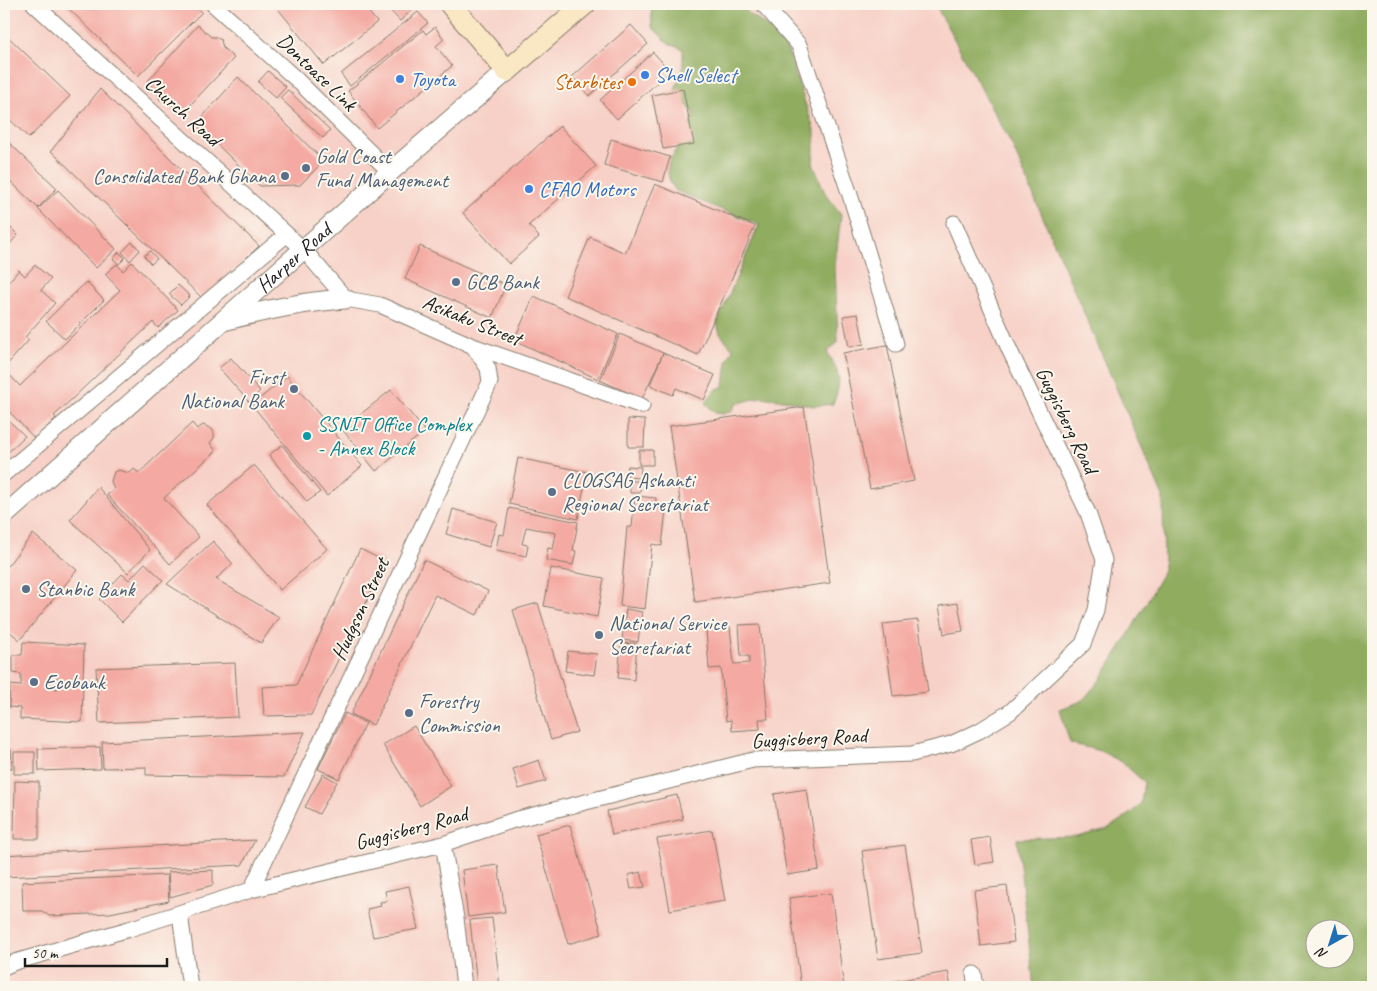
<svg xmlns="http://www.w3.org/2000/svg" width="1377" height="991" font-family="Caveat,sans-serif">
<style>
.built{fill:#f7d1c7}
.forest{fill:#8fac5f;stroke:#56643e;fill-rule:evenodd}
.building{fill:#f4aaa3;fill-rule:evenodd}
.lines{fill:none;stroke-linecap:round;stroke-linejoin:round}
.minor-casing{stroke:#867b6c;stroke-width:17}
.tertiary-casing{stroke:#867b6c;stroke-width:21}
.secondary-casing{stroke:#867b6c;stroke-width:23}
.minor{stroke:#fff;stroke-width:15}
.tertiary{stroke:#fff;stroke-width:19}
.secondary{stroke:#fae7c3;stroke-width:21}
.shop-dot{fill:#3f7fe0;stroke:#fbf7ec;stroke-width:2}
.food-dot{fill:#e8710a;stroke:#fbf7ec;stroke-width:2}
.service-dot{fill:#5c6f8a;stroke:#fbf7ec;stroke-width:2}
.culture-dot{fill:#0f9aa8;stroke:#fbf7ec;stroke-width:2}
.labels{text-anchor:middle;stroke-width:4;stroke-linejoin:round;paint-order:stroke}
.street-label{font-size:21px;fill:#1c1c1c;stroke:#fbf7ec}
.shop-label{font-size:21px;fill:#366cbe;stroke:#fbf7ec;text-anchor:start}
.food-label{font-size:21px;fill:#c56008;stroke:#fbf7ec;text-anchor:end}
.service-label{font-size:21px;fill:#4e5e75;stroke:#fbf7ec;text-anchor:start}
.culture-label{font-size:21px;fill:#0d838f;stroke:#fbf7ec;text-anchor:start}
</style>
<rect width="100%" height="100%" fill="#fbf7ec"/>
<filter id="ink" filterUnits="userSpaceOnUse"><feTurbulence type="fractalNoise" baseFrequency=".02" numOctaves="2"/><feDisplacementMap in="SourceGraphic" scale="10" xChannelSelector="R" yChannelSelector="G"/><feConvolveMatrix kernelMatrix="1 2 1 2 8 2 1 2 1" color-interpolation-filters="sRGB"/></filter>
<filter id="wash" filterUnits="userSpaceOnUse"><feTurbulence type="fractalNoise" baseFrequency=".0096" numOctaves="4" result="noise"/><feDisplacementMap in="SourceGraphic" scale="20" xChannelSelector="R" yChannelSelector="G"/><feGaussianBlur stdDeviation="1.12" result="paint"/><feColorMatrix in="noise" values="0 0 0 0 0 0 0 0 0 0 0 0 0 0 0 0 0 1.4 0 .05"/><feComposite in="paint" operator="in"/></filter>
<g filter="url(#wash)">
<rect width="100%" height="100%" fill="#f1dabb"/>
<path class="built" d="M4 4H935L1011 143 1163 497 1164 570 1126 639 1101 679 1082 701 1070 743 1100 751 1122 762 1145 782 1141 803 1131 813 1107 829 1077 837 1017 839 1034 987H4Z"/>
<path class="forest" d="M651 4H737L771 30 788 51 815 133 813 163 825 193 841 214 835 266 838 342 827 352C839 373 843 380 833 404L814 406 791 401 761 397 736 404 732 411 723 414 715 413 705 403 715 390 724 386 727 362 733 349 720 334 717 323 759 225 676 191C657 167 676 152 688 132 691 126 692 119 693 113L675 89 683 71V49L668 43 652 27Z
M935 4H1373V987H1034L1017 839 1077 837 1107 829 1131 813 1141 803 1144 782 1122 762 1100 751 1070 743 1060 709 1082 701 1101 679 1126 639 1164 571 1163 497 1011 143ZM1314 928H1344V958H1314Z"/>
<g id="blocks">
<path class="building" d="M64 4H193L202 12 138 76Z
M274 4H362L377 22 324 65Z
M384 4H418L400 21Z
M418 12 428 23 350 86 341 74Z
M198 25 211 37H216L221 40 223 48 234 58 182 114 169 102 160 100 157 91 147 82Z
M631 25 648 44 589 96 572 77Z
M435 27 444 39 436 46 452 66 377 128 348 91 423 30 426 34Z
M4 33 70 96 29 138 4 114Z
M653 52 670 71 617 119 600 100Z
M268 71 286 87 276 98 258 82Z
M238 77 324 161 300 185 260 186 196 124Z
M100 89 259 246 203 299 51 151Z
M683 89 694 144 663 149 652 95Z
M288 90 330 130 323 138 280 98Z
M560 126 596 166 529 225 539 237 509 264 463 213Z
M4 138 57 188 38 208 4 175Z
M611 139 670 157 663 182 604 165Z
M655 184 755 226 698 355 565 296 590 237 625 253Z
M58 190 116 249 96 268 38 209Z
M4 221 18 235 4 250Z
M132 242 140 250 130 261 122 252Z
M420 246 506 285 492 318 405 279Z
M150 251 157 259 151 264 144 256Z
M119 252 125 258 119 264 113 259Z
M132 262 178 310 158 328 153 322 54 416 56 418 35 439 4 406V371L5 370 20 386 120 290 105 274 117 264 123 271Z
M35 265 51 279 41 290 55 303 25 337 29 340 4 368V287L19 270 25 276Z
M86 282 104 300 65 339 46 321Z
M178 285 190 296 181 305 169 294Z
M534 296 618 334 598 379 514 340Z
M858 314 864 344 849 347 843 316Z
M620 334 663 353 642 399 600 380Z
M887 345 914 481 870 489 843 353Z
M663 353 715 375 704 400 676 388 673 395 650 385Z
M231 358 260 391 249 402 219 368Z
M287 376 362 466 327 496 252 405Z
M391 390 425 431 376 471 342 429Z
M804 407 830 583 695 602 669 426Z
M4 416 25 436 4 456Z
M628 419 645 420 644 447H628Z
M192 423 197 429 203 425 212 429 214 433V438L210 443 216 451 164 498 199 537 170 564 107 495 114 490 111 481 114 472 118 470 130 473 134 469 139 473Z
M282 445 320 492 307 502 269 455Z
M639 450H653V465H639Z
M518 458 587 472 578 519 509 504Z
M254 465 327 549 280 590 207 505Z
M628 466 641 467 640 478 627 477Z
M630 481H640V493H630Z
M98 487 150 550 128 573 70 520Z
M635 496 656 498 655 508 666 509 662 546 652 544 645 609 620 606 627 527H632Z
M509 508 578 522 573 550 576 551 573 565 546 560 548 548 553 549 556 533 526 527 522 544 528 545 526 556 496 550 499 534 504 535Z
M453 509 497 522 489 547 446 534Z
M33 534 77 570 20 640 9 631 4 638V570Z
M213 541 233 564 216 579 279 617 261 643 167 584Z
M360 549 386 562 311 715 264 716 262 687 296 685Z
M424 560 488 591 477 615 435 595 373 725 351 714Z
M145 563 163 580 122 622 99 599 122 574 129 580Z
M551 568 604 578 597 617 544 606Z
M538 603 577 732 551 740 513 610Z
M958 603 963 631 944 634 939 606Z
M626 609 642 612 638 642 622 640Z
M918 620 928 692 893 696 883 624Z
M760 624 768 719H759L760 729 732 731 731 720 726 721 721 668 709 669 706 629 730 627 734 664 749 663V656H741L739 625Z
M23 642 84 645 82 722 20 719V708L9 707 10 685 21 686V674L13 673V655H22ZM48 677 59 678 58 689 47 687Z
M621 643 637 644 634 680 618 678Z
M568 651 597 654 594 675 565 671Z
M235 663 238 717 99 723 96 668Z
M345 713 366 723 339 779 318 769Z
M414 726 451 786 420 806 383 745Z
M305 732 284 777 146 775V767L103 768 102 742Z
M100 747 101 769 39 771 38 749Z
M11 750 12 768H4V751Z
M14 752H35V774H14Z
M539 760 546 781 519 789 513 769Z
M323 774 337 782 319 814 305 807Z
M15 781 39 782V839H14Z
M807 789 819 870 787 875 774 794Z
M677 795 683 819 612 835 607 811Z
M570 825 602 934 568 944 536 834Z
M712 830 725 901 670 910 657 839Z
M990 837 994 862 975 865 971 840Z
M255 840 242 865 4 877V855Z
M905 845 922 953 878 959 862 851Z
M498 865 505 912 468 917 462 870Z
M213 870V885L170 897 168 872Z
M641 872 645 887 631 889 628 875Z
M167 875 169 901 110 913 49 916 42 911H23L22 882Z
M409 886 418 929 373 937 367 909 381 906 380 902 387 901 385 891Z
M1007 886 1014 942 981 946 974 890Z
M831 893 844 987H801L789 898Z
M492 918 500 987H477L470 920Z
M948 972 951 987H877V984Z"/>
</g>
</g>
<g filter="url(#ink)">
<use href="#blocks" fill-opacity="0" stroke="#867b6c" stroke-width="1"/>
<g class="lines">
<defs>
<path id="minor" d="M34 4 304 250 346 299 380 305 473 346 642 406
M213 4 296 79 390 172
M763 4 799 45 850 195 896 344
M4 474 286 235
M443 844 456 918 464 987
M251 890 490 382 488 368 473 346
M180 914 190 987
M4 967 15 962 129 929 251 890 443 844 514 820 753 760 912 754 951 744 979 731 1010 712 1083 644 1096 610 1104 560 1088 513 1010 351 954 223
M974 974 976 987"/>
<g id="tertiary">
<path d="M227 320C266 310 306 301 346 299"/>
<path id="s1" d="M4 516 390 172 507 71"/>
</g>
<path id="secondary" d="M450 4 507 71 585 4"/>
</defs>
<use href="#minor" class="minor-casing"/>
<use href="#tertiary" class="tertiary-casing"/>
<use href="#secondary" class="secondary-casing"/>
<use href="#minor" class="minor"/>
<use href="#tertiary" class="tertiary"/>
<use href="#secondary" class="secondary"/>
</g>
</g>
<g class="shop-dot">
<circle cx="645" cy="75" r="5"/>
<circle cx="400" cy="79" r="5"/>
<circle cx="529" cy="189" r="5"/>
</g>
<circle class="food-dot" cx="632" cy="82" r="5"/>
<g class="service-dot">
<circle cx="306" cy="168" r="5"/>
<circle cx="285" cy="176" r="5"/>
<circle cx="456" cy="282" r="5"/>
<circle cx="294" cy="389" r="5"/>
<circle cx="552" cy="492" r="5"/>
<circle cx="26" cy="589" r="5"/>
<circle cx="599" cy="635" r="5"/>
<circle cx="34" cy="682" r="5"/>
<circle cx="409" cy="713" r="5"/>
</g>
<circle class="culture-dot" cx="307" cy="436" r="5"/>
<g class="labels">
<g class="street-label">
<text transform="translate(317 72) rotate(44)" y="7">Dontoase Link</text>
<text transform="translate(183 111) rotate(42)" y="7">Church Road</text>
<text dy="7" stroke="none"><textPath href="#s1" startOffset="388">Harper Road</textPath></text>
<text transform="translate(472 320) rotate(22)" y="7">Asikaku Street</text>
<text transform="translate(1067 420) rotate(64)" y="7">Guggisberg Road</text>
<text transform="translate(360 609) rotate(-65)" y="7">Hudgson Street</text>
<text transform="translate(809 738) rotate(-3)" y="7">Guggisberg Road</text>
<text transform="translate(411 828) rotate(-15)" y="7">Guggisberg Road</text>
</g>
<g class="shop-label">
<text x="655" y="82">Shell Select</text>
<text x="410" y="86">Toyota</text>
<text x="539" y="196">CFAO Motors</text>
</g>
<g class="food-label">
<text x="622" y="89">Starbites</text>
</g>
<g class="service-label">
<text x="316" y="163">Gold Coast<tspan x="316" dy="24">Fund Management</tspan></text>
<text x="275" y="183" text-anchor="end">Consolidated Bank Ghana</text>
<text x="466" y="289">GCB Bank</text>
<text x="284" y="384" text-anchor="end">First<tspan x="284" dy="24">National Bank</tspan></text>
<text x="562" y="487">CLOGSAG Ashanti<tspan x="562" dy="24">Regional Secretariat</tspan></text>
<text x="36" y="596">Stanbic Bank</text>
<text x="609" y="630">National Service<tspan x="609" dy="24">Secretariat</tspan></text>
<text x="44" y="689">Ecobank</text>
<text x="419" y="708">Forestry<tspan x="419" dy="24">Commission</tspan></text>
</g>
<g class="culture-label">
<text x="317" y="431">SSNIT Office Complex<tspan x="317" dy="24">- Annex Block</tspan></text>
</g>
</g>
<rect width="1377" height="991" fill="none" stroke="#fbf7ec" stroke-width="20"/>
<g transform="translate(1330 944) rotate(219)"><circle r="24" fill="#fbf7ec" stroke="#a29f99"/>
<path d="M0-4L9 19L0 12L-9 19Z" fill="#1f6fb2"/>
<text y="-8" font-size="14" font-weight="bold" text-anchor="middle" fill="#1c1c1c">N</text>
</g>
<path d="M25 958v8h142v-8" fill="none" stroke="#1c1c1c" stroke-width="2.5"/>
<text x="32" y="958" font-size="15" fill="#1c1c1c" stroke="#fbf7ec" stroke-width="4" paint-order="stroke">50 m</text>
</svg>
